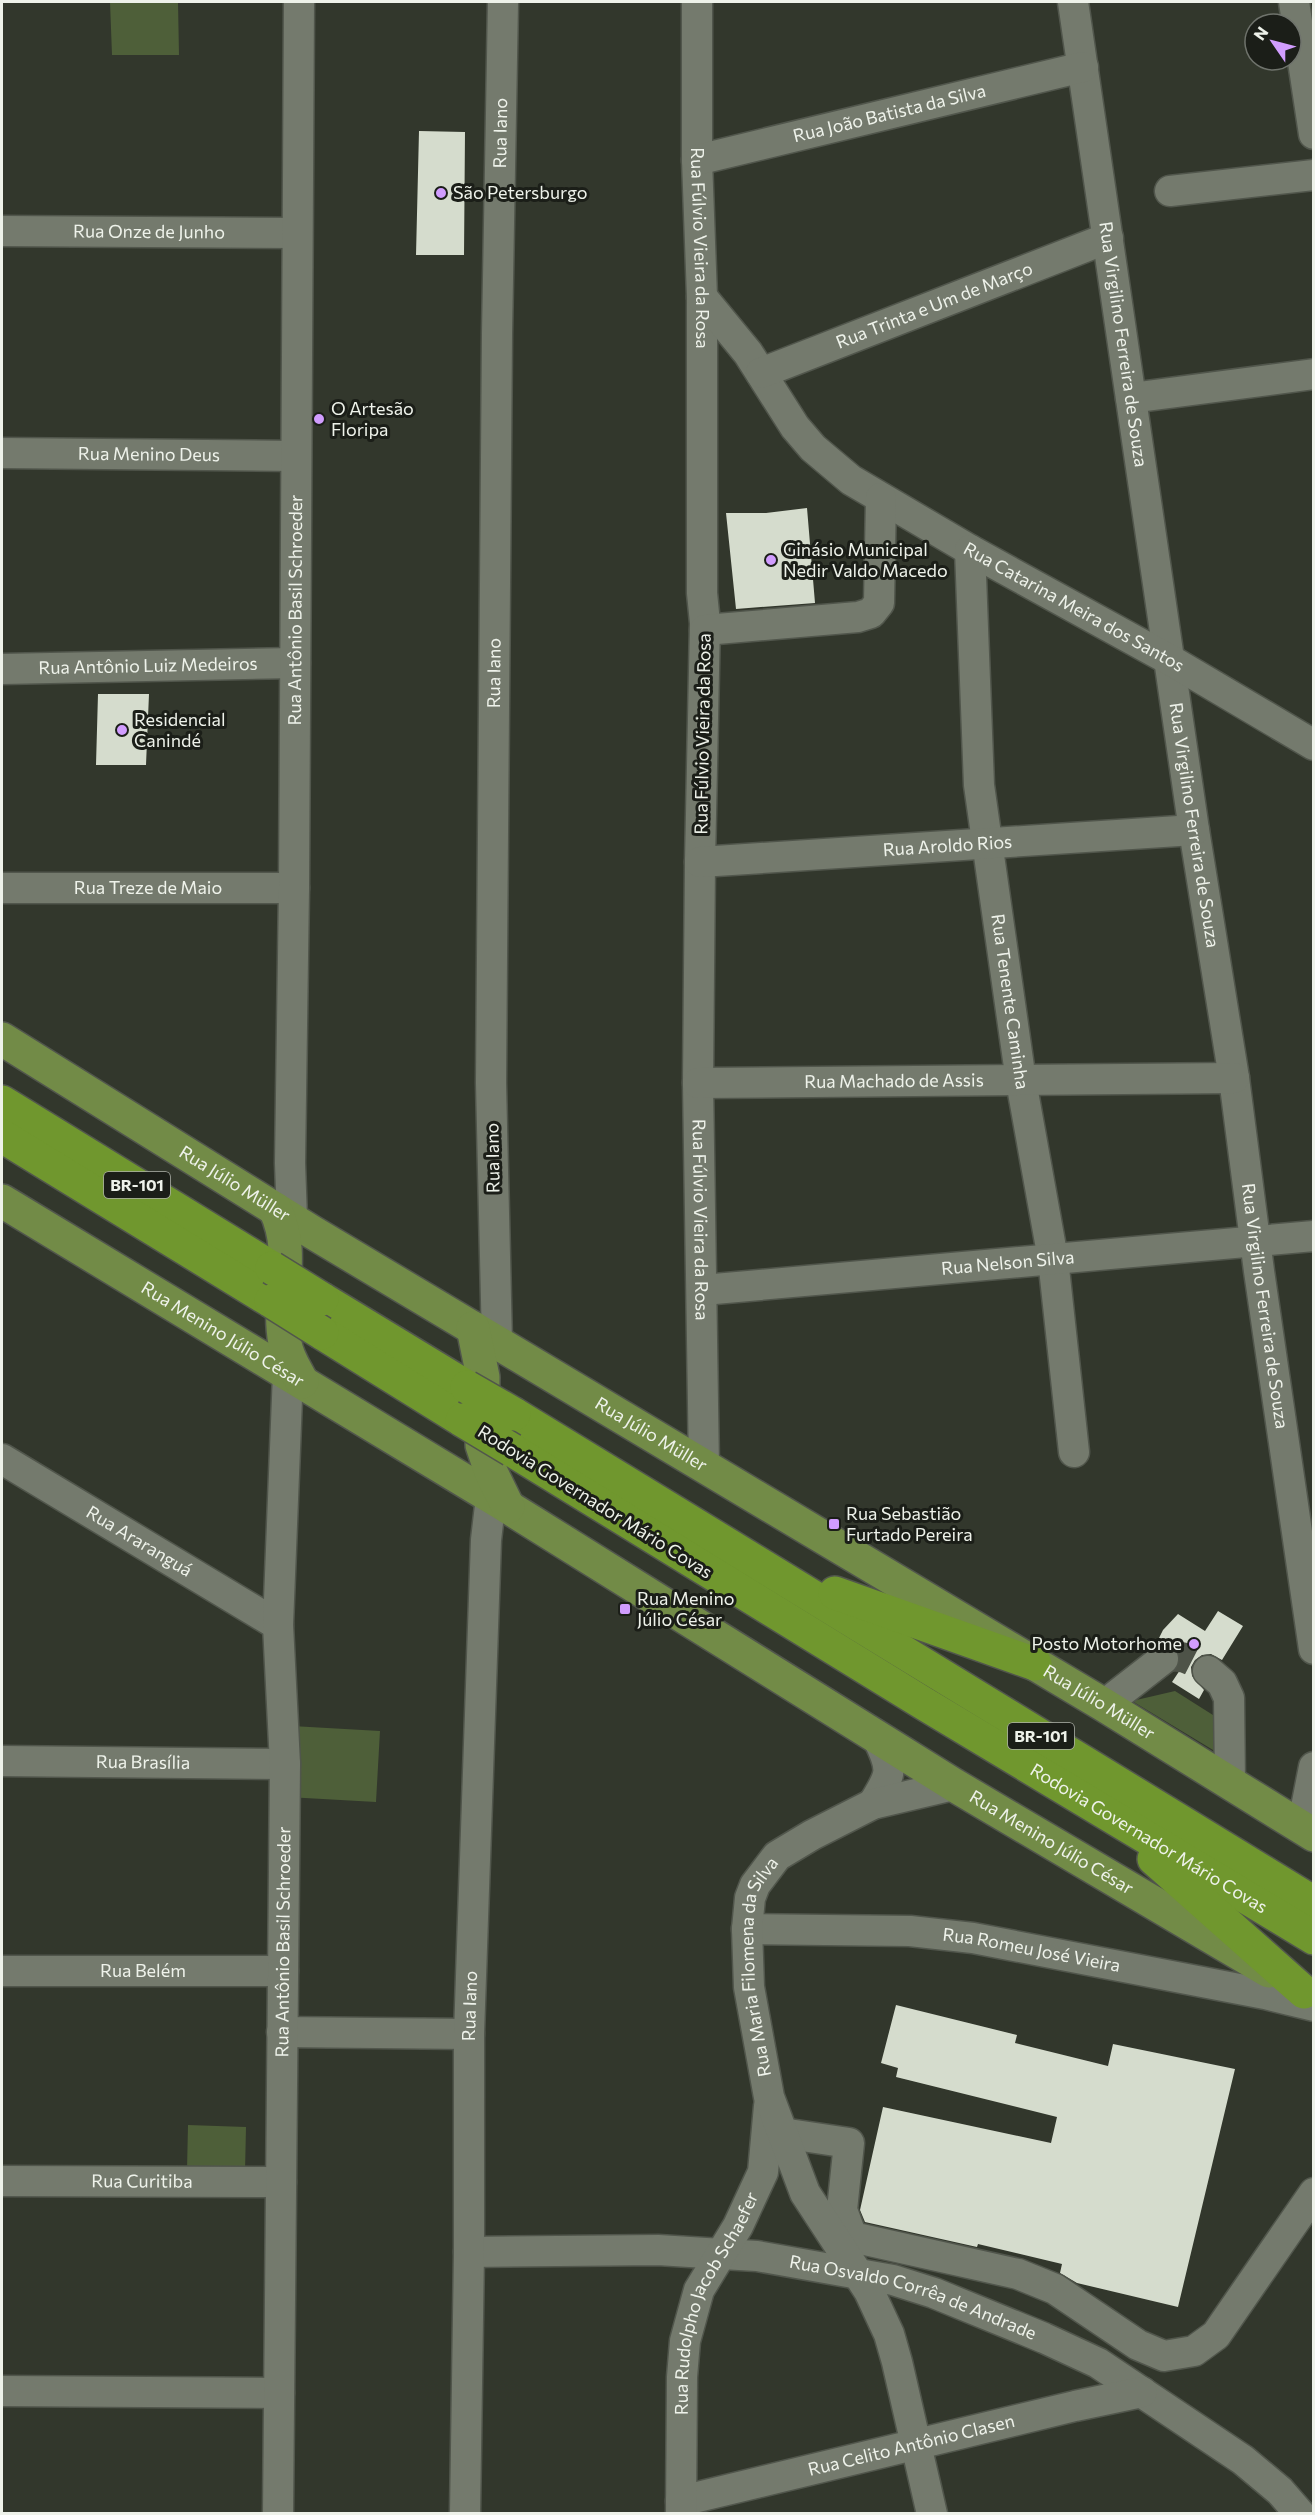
<svg xmlns="http://www.w3.org/2000/svg" width="1315" height="2515" font-family="Commissioner,sans-serif">
<style>
.green{fill:#4e5f39}
.building{fill:#d5dccd}
.lines{fill:none;stroke-linecap:round;stroke-linejoin:round}
.minor-tunnel{stroke:#4e5348;stroke-width:30;stroke-dasharray:30 15;stroke-linecap:butt}
.minor-casing{stroke:#51564c;stroke-width:33}
.major-casing{stroke:#51564c;stroke-width:36}
.highway-casing{stroke:#51564c;stroke-width:36}
.minor{stroke:#747a6d;stroke-width:30}
.major{stroke:#728b47;stroke-width:33}
.highway{stroke:#70972e;stroke-width:33}
.highway-bridge-casing{stroke:#51564c;stroke-width:36;stroke-linecap:butt}
.highway-bridge{stroke:#70972e;stroke-width:33}
.poi-dot{fill:#d19dfe;stroke:#1b1e18;stroke-width:2}
.labels{text-anchor:middle;stroke-width:6;stroke-linejoin:round;paint-order:stroke}
.shield{fill:#1b1e18;stroke:#afb2ab;stroke-width:1.5}
.shield-label{font-size:16px;font-weight:bold;fill:#eef2ea}
.street-label{font-size:18px;fill:#eef2ea;stroke:#1b1e18}
.poi-label{font-size:18px;fill:#eef2ea;stroke:#1b1e18;text-anchor:start}
</style>
<rect width="100%" height="100%" fill="#32372c"/>
<path class="green" d="M110 2H178L179 55H112Z
M1175 1691 1224 1722 1223 1756 1132 1701Z
M292 1726 380 1731 376 1802 287 1797Z
M188 2125 246 2127 245 2172 187 2170Z"/>
<path class="building" d="M419 131 465 132 464 255H416Z
M807 508 815 603 736 609 726 513H766Z
M98 694H149L146 765H96Z
M1218 1611 1243 1626 1222 1660 1211 1654 1202 1655 1195 1660 1191 1667 1192 1676 1204 1690 1199 1699 1172 1682 1180 1670 1177 1669 1180 1657 1177 1649 1169 1643 1156 1644 1163 1630 1178 1614 1205 1631Z
M896 2005 1017 2035 1015 2043 1108 2066 1113 2044 1235 2069 1178 2307 1077 2283 1060 2273 1062 2264 978 2244 977 2247 865 2222 860 2210 883 2107 1051 2143 1057 2117 896 2077 898 2068 881 2063Z"/>
<g class="lines">
<path class="minor-tunnel" d="M1163 1659C1182 1652 1193 1661 1208 1671"/>
<defs>
<g id="minor">
<path id="s1" d="M697 2V160L702 297V593L705 623 700 862 698 1083 704 1467"/>
<path id="s2" d="M1073 2 1194 830 1234 1078 1259 1271 1314 1649"/>
<path d="M1294 2 1314 134"/>
<path id="s3" d="M697 160 1083 67"/>
<path d="M1170 191 1314 175"/>
<path id="s4" d="M2 231 297 233"/>
<path id="s5" d="M702 297 748 353 795 427 813 448 851 480 970 550 1170 660 1314 745"/>
<path id="s6" d="M761 373 1108 238"/>
<path d="M1131 398 1314 374"/>
<path id="s7" d="M2 453 296 456"/>
<path id="s8" d="M970 550 979 785 1021 1081 1053 1259 1074 1452"/>
<path d="M705 630 858 617 871 613 879 603 881 498"/>
<path id="s9" d="M2 669 295 663"/>
<path id="s10" d="M700 862 1194 830"/>
<path id="s11" d="M2 888H294"/>
<path id="s12" d="M698 1083 1234 1078"/>
<path id="s13" d="M292 1219 290 1163 294 888 299 2"/>
<path id="s14" d="M703 1290 1314 1236"/>
<path id="s15" d="M497 1343 491 1083 497 334 503 2"/>
<path id="s16" d="M2 1459 278 1625"/>
<path d="M1208 1671 1222 1683 1229 1698 1230 1782"/>
<path d="M1104 1705 1163 1659"/>
<path id="s17" d="M2 1761 285 1764"/>
<path d="M873 1804C891 1775 894 1771 878 1739"/>
<path d="M1302 1828 1314 1767"/>
<path id="s18" d="M747 1929 910 1931 973 1938 1265 1994 1314 2006"/>
<path id="s19" d="M2 1971H283"/>
<path d="M282 2032 469 2034"/>
<path d="M782 2133 849 2143 842 2210 852 2237 1018 2274 1055 2289 1138 2345 1164 2356 1194 2351 1216 2335 1314 2193"/>
<path id="s20" d="M2 2181 281 2182"/>
<path id="s21" d="M469 2252 658 2250 722 2254 757 2256 893 2280 934 2293 1044 2338 1098 2363 1243 2460 1280 2491 1300 2514"/>
<path d="M2 2391 279 2393"/>
<path id="s22" d="M681 2501 1075 2406 1142 2392"/>
<path id="s23" d="M278 2514 285 1764 278 1625 288 1373"/>
<path id="s24" d="M465 2514 469 2252V2034L486 1540 491 1497"/>
<path id="s25" d="M681 2514 682 2377 685 2341 699 2290 738 2226 763 2172 769 2106"/>
<path id="s26" d="M932 2514 897 2362 889 2334 869 2291 805 2193 769 2097 749 1987 747 1929 750 1898 755 1885 777 1856 812 1835 873 1804 954 1785"/>
</g>
<g id="major">
<path id="s27" d="M2 1039 312 1232 1104 1705 1314 1835"/>
<path id="s28" d="M2 1201 508 1507 954 1785 1269 1971"/>
<path d="M275 1209C297 1255 276 1297 285 1343 287 1357 296 1370 302 1382"/>
<path d="M473 1328 483 1377 482 1445 491 1472 508 1507"/>
</g>
<g id="highway">
<path d="M2 1102 272 1268"/>
<path d="M2 1136 271 1301"/>
<path d="M322 1299 467 1387"/>
<path d="M322 1333 462 1420"/>
<path d="M514 1414 1314 1903"/>
<path id="s29" d="M512 1450 923 1703 1314 1938"/>
<path d="M835 1593 1035 1664"/>
<path d="M1154 1859 1304 1992"/>
</g>
</defs>
<use href="#minor" class="minor-casing"/>
<use href="#major" class="major-casing"/>
<use href="#highway" class="highway-casing"/>
<use href="#minor" class="minor"/>
<use href="#major" class="major"/>
<use href="#highway" class="highway"/>
<defs>
<path id="highway-bridge" d="M272 1268 322 1299
M271 1301 322 1333
M467 1387 514 1414
M462 1420 512 1450"/>
</defs>
<use href="#highway-bridge" class="highway-bridge-casing"/>
<use href="#highway-bridge" class="highway-bridge"/>
</g>
<g class="poi-dot">
<circle cx="441" cy="193" r="6"/>
<circle cx="319" cy="419" r="6"/>
<circle cx="771" cy="560" r="6"/>
<circle cx="122" cy="730" r="6"/>
<rect x="828" y="1518" width="12" height="12" rx="3"/>
<rect x="619" y="1603" width="12" height="12" rx="3"/>
<circle cx="1194" cy="1644" r="6"/>
</g>
<g class="labels">
<g class="shield">
<rect x="104" y="1172" width="66" height="26" rx="4.5"/>
<rect x="1008" y="1723" width="66" height="26" rx="4.5"/>
</g>
<g class="shield-label">
<text x="137" y="1191">BR-101</text>
<text x="1041" y="1742">BR-101</text>
</g>
<g class="street-label">
<text dy="6" stroke="none"><textPath href="#s3" startOffset="198">Rua João Batista da Silva</textPath></text>
<text dy="6" stroke="none"><textPath href="#s15" startOffset="1210">Rua Iano</textPath></text>
<text dy="6" stroke="none"><textPath href="#s4" startOffset="147">Rua Onze de Junho</textPath></text>
<text dy="6" stroke="none"><textPath href="#s1" startOffset="246">Rua Fúlvio Vieira da Rosa</textPath></text>
<text dy="6" stroke="none"><textPath href="#s6" startOffset="186">Rua Trinta e Um de Março</textPath></text>
<text dy="6" stroke="none"><textPath href="#s2" startOffset="346">Rua Virgilino Ferreira de Souza</textPath></text>
<text dy="6" stroke="none"><textPath href="#s7" startOffset="147">Rua Menino Deus</textPath></text>
<text dy="6" stroke="none"><textPath href="#s5" startOffset="494">Rua Catarina Meira dos Santos</textPath></text>
<text dy="6" stroke="none"><textPath href="#s13" startOffset="609">Rua Antônio Basil Schroeder</textPath></text>
<text dy="6" stroke="none"><textPath href="#s9" startOffset="146">Rua Antônio Luiz Medeiros</textPath></text>
<text dy="6" stroke="none"><textPath href="#s15" startOffset="670">Rua Iano</textPath></text>
<text transform="translate(703 734) rotate(-89)" y="6">Rua Fúlvio Vieira da Rosa</text>
<text dy="6" stroke="none"><textPath href="#s2" startOffset="832">Rua Virgilino Ferreira de Souza</textPath></text>
<text dy="6" stroke="none"><textPath href="#s10" startOffset="248">Rua Aroldo Rios</textPath></text>
<text dy="6" stroke="none"><textPath href="#s11" startOffset="146">Rua Treze de Maio</textPath></text>
<text dy="6" stroke="none"><textPath href="#s8" startOffset="454">Rua Tenente Caminha</textPath></text>
<text dy="6" stroke="none"><textPath href="#s12" startOffset="196">Rua Machado de Assis</textPath></text>
<text transform="translate(493 1158) rotate(-91)" y="6">Rua Iano</text>
<text dy="6" stroke="none"><textPath href="#s27" startOffset="274">Rua Júlio Müller</textPath></text>
<text dy="6" stroke="none"><textPath href="#s1" startOffset="1218">Rua Fúlvio Vieira da Rosa</textPath></text>
<text dy="6" stroke="none"><textPath href="#s14" startOffset="306">Rua Nelson Silva</textPath></text>
<text dy="6" stroke="none"><textPath href="#s2" startOffset="1318">Rua Virgilino Ferreira de Souza</textPath></text>
<text dy="6" stroke="none"><textPath href="#s28" startOffset="258">Rua Menino Júlio César</textPath></text>
<text dy="6" stroke="none"><textPath href="#s27" startOffset="760">Rua Júlio Müller</textPath></text>
<text transform="translate(595 1502) rotate(32)" y="6">Rodovia Governador Mário Covas</text>
<text dy="6" stroke="none"><textPath href="#s16" startOffset="160">Rua Araranguá</textPath></text>
<text dy="6" stroke="none"><textPath href="#s27" startOffset="1282">Rua Júlio Müller</textPath></text>
<text dy="6" stroke="none"><textPath href="#s17" startOffset="141">Rua Brasília</textPath></text>
<text dy="6" stroke="none"><textPath href="#s29" startOffset="746">Rodovia Governador Mário Covas</textPath></text>
<text dy="6" stroke="none"><textPath href="#s28" startOffset="1230">Rua Menino Júlio César</textPath></text>
<text dy="6" stroke="none"><textPath href="#s23" startOffset="572">Rua Antônio Basil Schroeder</textPath></text>
<text dy="6" stroke="none"><textPath href="#s18" startOffset="286">Rua Romeu José Vieira</textPath></text>
<text dy="6" stroke="none"><textPath href="#s26" startOffset="586">Rua Maria Filomena da Silva</textPath></text>
<text dy="6" stroke="none"><textPath href="#s19" startOffset="141">Rua Belém</textPath></text>
<text dy="6" stroke="none"><textPath href="#s24" startOffset="508">Rua Iano</textPath></text>
<text dy="6" stroke="none"><textPath href="#s20" startOffset="140">Rua Curitiba</textPath></text>
<text dy="6" stroke="none"><textPath href="#s21" startOffset="450">Rua Osvaldo Corrêa de Andrade</textPath></text>
<text dy="6" stroke="none"><textPath href="#s25" startOffset="218">Rua Rudolpho Jacob Schaefer</textPath></text>
<text dy="6" stroke="none"><textPath href="#s22" startOffset="237">Rua Celito Antônio Clasen</textPath></text>
</g>
<g class="poi-label">
<text x="453" y="199">São Petersburgo</text>
<text x="331" y="415">O Artesão<tspan x="331" dy="21">Floripa</tspan></text>
<text x="783" y="556">Ginásio Municipal<tspan x="783" dy="21">Nedir Valdo Macedo</tspan></text>
<text x="134" y="726">Residencial<tspan x="134" dy="21">Canindé</tspan></text>
<text x="846" y="1520">Rua Sebastião<tspan x="846" dy="21">Furtado Pereira</tspan></text>
<text x="637" y="1605">Rua Menino<tspan x="637" dy="21">Júlio César</tspan></text>
<text x="1182" y="1650" text-anchor="end">Posto Motorhome</text>
</g>
</g>
<rect width="1315" height="2515" fill="none" stroke="#eef2ea" stroke-width="6"/>
<g transform="translate(1273 42) rotate(305)"><circle r="28" fill="#1b1e18" stroke="#6f736c" stroke-width="1.5"/>
<path d="M0-4.5L10 22L0 15L-10 22Z" fill="#d19dfe"/>
<text y="-9" font-size="16" font-weight="bold" text-anchor="middle" fill="#eef2ea">N</text>
</g>
</svg>
